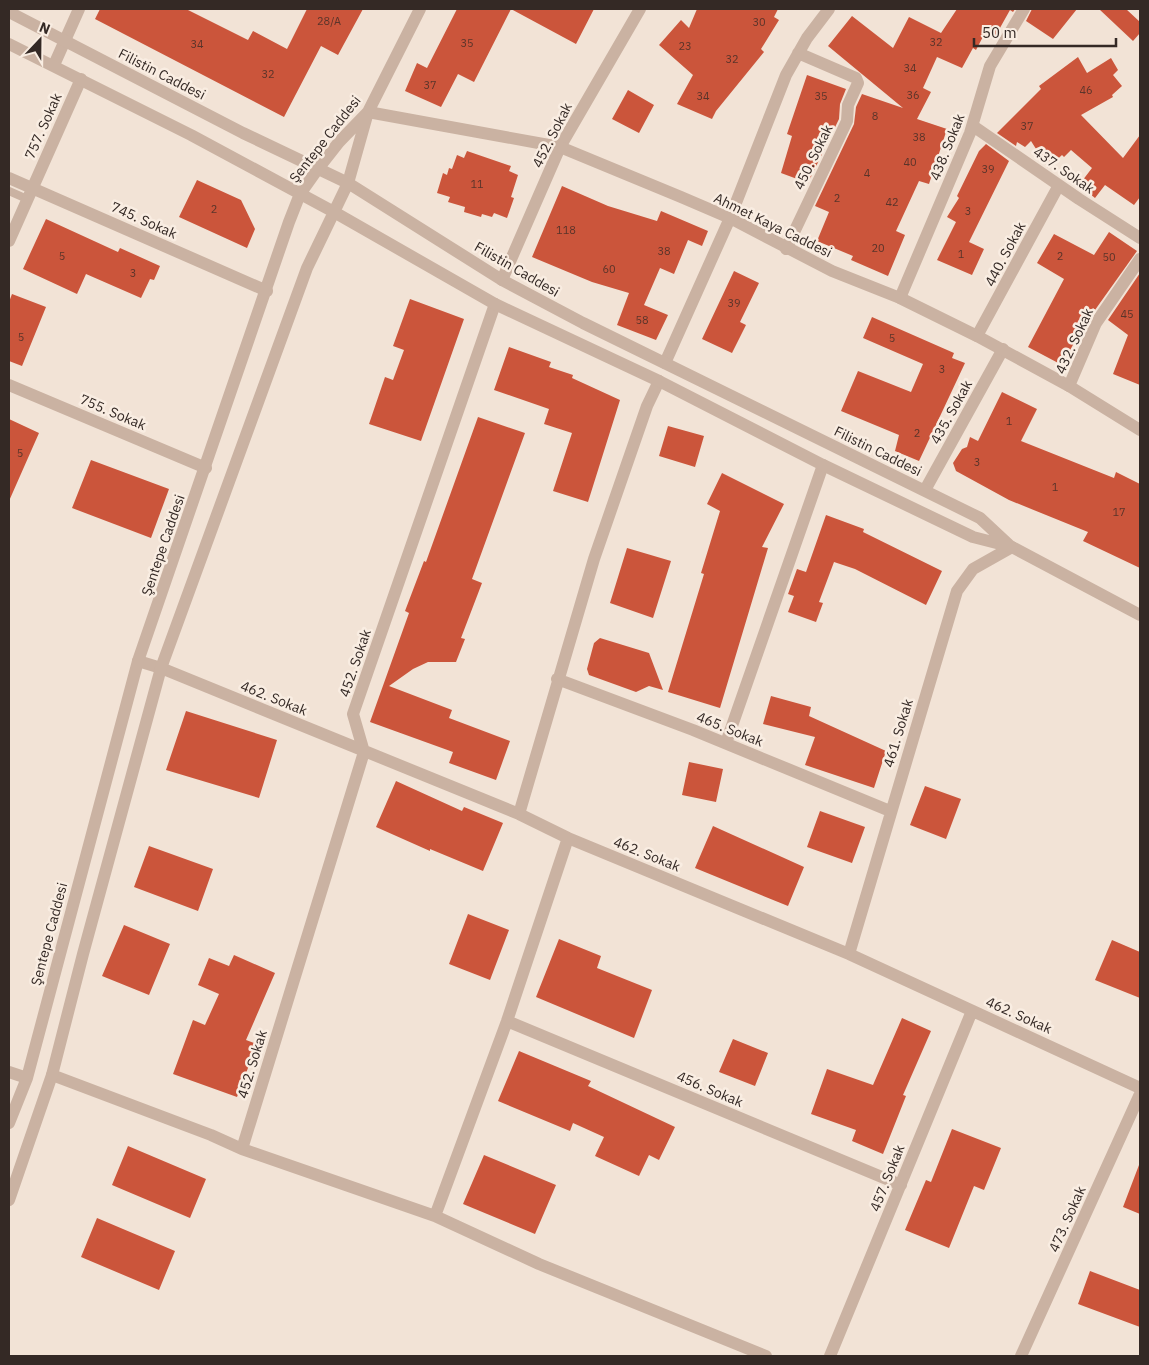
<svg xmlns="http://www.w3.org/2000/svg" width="1149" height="1365" font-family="'IBM Plex Sans',sans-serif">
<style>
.building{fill:#cb553b}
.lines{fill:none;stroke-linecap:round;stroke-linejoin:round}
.service{stroke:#cab2a2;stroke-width:8}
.minor{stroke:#cab2a2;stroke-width:12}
.tertiary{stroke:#cab2a2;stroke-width:12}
.labels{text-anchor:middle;stroke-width:5;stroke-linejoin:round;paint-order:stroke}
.number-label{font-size:11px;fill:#5a342a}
.street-label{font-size:14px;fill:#342925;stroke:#f9ede2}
</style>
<rect width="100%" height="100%" fill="#f2e3d6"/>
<path class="building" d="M100 9H186L248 40 253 31 287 49 307 9H363L338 55 321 46 284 117 95 19Z
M457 9H511L474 82 458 74 441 107 405 91 417 63 427 68Z
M511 9H594L576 44Z
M697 9H778L774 17 779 20 761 49 764 52 716 111 712 119 677 104 693 75 659 45 681 20 689 28Z
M957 9H1015L1013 12 1010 10 996 35 987 29 976 50 973 48 962 68 937 57 923 88 931 92 917 119 947 129 929 184 919 181 896 231 905 235 888 276 851 260 853 256 817 241 829 212 815 206 854 124 856 107 862 94 903 108 828 46 852 16 893 48 909 17 941 33Z
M1032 9H1077L1053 39 1026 21Z
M1099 9H1126L1140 22V33L1133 41Z
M1078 57 1087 73 1111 58 1118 70 1113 75 1122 86 1112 95 1113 97 1081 115 1123 158 1140 135V197L1134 205 1105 185 1095 198 1079 185 1092 168 1071 150 1064 157 1062 155 1048 168 1031 141 1025 147 1017 142 1016 146 997 133 1041 89 1039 86Z
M807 75 846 89 840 104 839 119 808 183 781 173 792 136 787 134Z
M628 90 654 105 639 133 612 119Z
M986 144 1009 161 969 242 984 249 972 275 937 260 956 222 947 217 959 198 957 196 979 151Z
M467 151 511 166 509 171 518 175 511 197 514 198 507 218 494 213 492 217 482 214 481 217 464 212 465 207 448 202 450 197 437 193 443 173 447 175 449 168 452 169 457 155 464 158Z
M197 180 241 200 255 229 247 248 179 217Z
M562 186 608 206 657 221 661 211 708 231 702 246 688 240 674 274 660 268 644 305 668 315 656 340 617 325 629 293 592 282 532 257Z
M46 219 118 252 120 248 160 266 154 280 150 279 141 298 86 274 77 294 23 269Z
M1109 232 1137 251 1095 310 1093 308 1062 365 1028 347 1064 279 1037 263 1054 234 1094 255Z
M734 271 759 283 740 322 746 325 732 353 702 339Z
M1140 273V385L1113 374 1128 335 1108 320Z
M12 294 46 307 22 366 9 361V302Z
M410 299 464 319 421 441 369 424 385 377 393 380 404 350 393 346Z
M872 317 954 353 952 358 965 363 919 461 895 451 899 435 841 411 858 371 911 392 923 364 863 338Z
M509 347 551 362 549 367 573 375 572 378 620 400 588 502 553 491 572 433 544 424 549 409 494 390Z
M1002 392 1037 409 1021 441 1114 478 1116 472 1140 484V568L1083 541 1088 532 1009 500 956 471 953 463 962 449 967 447 970 437 978 441Z
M478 417 525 433 472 579 482 583 461 638 465 639 456 662H428L413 669 389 686 452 710 449 718 510 741 496 780 449 763 453 752 370 722 409 613 405 611 424 561 426 562Z
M9 419 39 433 9 501Z
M668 426 704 436 695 467 659 456Z
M91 460 169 489 151 538 72 508Z
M722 473 784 504 762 547 768 548 720 708 668 692 704 574 701 573 720 511 707 504Z
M826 515 864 529 863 532 942 571 926 605 855 569 834 562 819 602 823 603 816 622 788 612 794 596 788 594 797 569 806 572Z
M627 548 671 561 653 618 610 603Z
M600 638 649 653 663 690 649 686 636 692 589 675 587 669 594 643Z
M771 696 811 707 809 716 886 751 874 788 805 765 815 737 763 724Z
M186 711 277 740 259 798 166 770Z
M689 762 723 769 716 802 682 795Z
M396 781 462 811 464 807 503 823 483 871 430 849V851L376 827Z
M925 786 961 799 946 839 910 825Z
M820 811 865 827 852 863 807 847Z
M713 826 804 867 788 906 695 868Z
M149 846 213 869 198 911 134 887Z
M468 914 509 930 490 980 449 964Z
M124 925 170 944 149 995 102 976Z
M559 939 601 956 597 968 652 990 634 1038 536 997Z
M1112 940 1140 952V998L1095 980Z
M234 955 275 973 246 1040 257 1044 237 1097 173 1074 193 1020 205 1025 219 994 198 985 209 958 229 966Z
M902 1018 931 1031 903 1095 906 1096 883 1154 852 1141 856 1130 811 1114 827 1069 873 1085Z
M733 1039 768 1053 755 1086 719 1072Z
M519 1051 591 1081 588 1086 675 1127 659 1160 649 1155 639 1176 595 1156 604 1137 573 1123 570 1131 498 1101Z
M952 1129 1001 1148 984 1190 974 1186 949 1248 905 1230 926 1180 931 1182Z
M128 1146 206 1179 190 1218 112 1185Z
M484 1155 556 1185 535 1234 463 1204Z
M1139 1165H1140V1214L1123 1207Z
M97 1218 175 1251 159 1290 81 1257Z
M1090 1271 1140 1290V1327L1078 1304Z"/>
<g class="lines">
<path class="service" d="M9 191 27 199"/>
<path class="minor" d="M54 65 79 9
M973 126 1079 199 1140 238
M9 178 267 291
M9 241 81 79
M786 249 847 121 848 105 858 83 856 78 798 53
M502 280 560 147 640 9
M900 298 970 133 990 66 1024 9
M977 336 1059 185
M665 363 730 218 786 75 807 38 829 9
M9 385 206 468
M1069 386 1096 323 1140 259
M925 490 1003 349
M138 661 161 668 519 814 568 838 849 954 1140 1088
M557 679 693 730 890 811
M726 743 823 465
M519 814 594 559 647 406 659 381
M849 954 957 591 973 569 1012 547
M507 1021 901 1185
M52 1075 211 1135 242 1149 435 1216 539 1264 766 1356
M242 1149 364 752 353 714 495 304
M435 1216 507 1021 568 838
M830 1356 972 1011
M1021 1356 1140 1094"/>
<path class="tertiary" d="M9 12 243 133 348 183 502 280 583 323 980 518 1010 546
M9 44 191 135 334 212 495 304 659 381 823 465 973 537 1012 547 1140 615
M9 1072 27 1078
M9 1123 27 1078 138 661 289 222 300 194 317 170 339 142 368 112 420 9
M9 1200 52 1075 83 954 161 668 307 268 348 183 368 112 560 147 681 197 730 218 832 271 900 298 977 336 1069 386 1140 430"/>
</g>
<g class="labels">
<g class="number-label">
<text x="329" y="25">28/A</text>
<text x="759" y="26">30</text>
<text x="936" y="46">32</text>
<text x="467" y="47">35</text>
<text x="197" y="48">34</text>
<text x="685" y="50">23</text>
<text x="732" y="63">32</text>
<text x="910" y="72">34</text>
<text x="268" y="78">32</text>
<text x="430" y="89">37</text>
<text x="1086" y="94">46</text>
<text x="913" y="99">36</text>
<text x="703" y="100">34</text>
<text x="821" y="100">35</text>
<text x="875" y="120">8</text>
<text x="1027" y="130">37</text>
<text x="919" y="141">38</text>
<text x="910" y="166">40</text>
<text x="988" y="173">39</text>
<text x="867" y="177">4</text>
<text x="477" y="188">11</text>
<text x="837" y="202">2</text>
<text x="892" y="206">42</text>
<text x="214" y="213">2</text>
<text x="968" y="215">3</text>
<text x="566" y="234">118</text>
<text x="878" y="252">20</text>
<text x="664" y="255">38</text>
<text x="961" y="258">1</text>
<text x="62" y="260">5</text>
<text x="1060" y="260">2</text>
<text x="1109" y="261">50</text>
<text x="609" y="273">60</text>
<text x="133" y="277">3</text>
<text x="734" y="307">39</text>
<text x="1127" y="318">45</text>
<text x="642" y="324">58</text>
<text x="21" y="341">5</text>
<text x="892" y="342">5</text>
<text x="942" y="373">3</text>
<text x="1009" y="425">1</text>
<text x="917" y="437">2</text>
<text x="20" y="457">5</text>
<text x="977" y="466">3</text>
<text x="1055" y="491">1</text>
<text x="1119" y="516">17</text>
</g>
<g class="street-label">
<text transform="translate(162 74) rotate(27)" y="5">Filistin Caddesi</text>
<text transform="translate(43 126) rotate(-66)" y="5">757. Sokak</text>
<text transform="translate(552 135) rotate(-63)" y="5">452. Sokak</text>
<text transform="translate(325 139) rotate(-52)" y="5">Şentepe Caddesi</text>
<text transform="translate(947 147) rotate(-68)" y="5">438. Sokak</text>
<text transform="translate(813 157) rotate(-64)" y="5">450. Sokak</text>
<text transform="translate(1064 170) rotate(35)" y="5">437. Sokak</text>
<text transform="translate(144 220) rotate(24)" y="5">745. Sokak</text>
<text transform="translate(773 225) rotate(26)" y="5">Ahmet Kaya Caddesi</text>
<text transform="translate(1005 254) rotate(-62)" y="5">440. Sokak</text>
<text transform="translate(517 269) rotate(30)" y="5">Filistin Caddesi</text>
<text transform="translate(1074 341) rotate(-65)" y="5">432. Sokak</text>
<text transform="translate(113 412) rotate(23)" y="5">755. Sokak</text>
<text transform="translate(951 412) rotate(-61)" y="5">435. Sokak</text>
<text transform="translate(878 451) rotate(26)" y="5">Filistin Caddesi</text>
<text transform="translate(163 545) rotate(-71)" y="5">Şentepe Caddesi</text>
<text transform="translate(355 663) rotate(-71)" y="5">452. Sokak</text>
<text transform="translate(274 698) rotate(22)" y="5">462. Sokak</text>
<text transform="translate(730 729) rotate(22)" y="5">465. Sokak</text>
<text transform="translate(898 733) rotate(-73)" y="5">461. Sokak</text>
<text transform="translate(647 854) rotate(22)" y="5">462. Sokak</text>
<text transform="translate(49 934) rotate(-75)" y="5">Şentepe Caddesi</text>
<text transform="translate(1019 1015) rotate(24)" y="5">462. Sokak</text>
<text transform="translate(252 1064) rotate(-73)" y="5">452. Sokak</text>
<text transform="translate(710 1089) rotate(23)" y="5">456. Sokak</text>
<text transform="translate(887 1178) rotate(-68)" y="5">457. Sokak</text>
<text transform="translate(1067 1219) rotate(-66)" y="5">473. Sokak</text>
</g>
</g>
<rect width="1149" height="1365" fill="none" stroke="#342925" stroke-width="20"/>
<g transform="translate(40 40) rotate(22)" stroke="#f9ede2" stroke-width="4" paint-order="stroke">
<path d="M0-4L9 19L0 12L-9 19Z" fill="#342925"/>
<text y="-8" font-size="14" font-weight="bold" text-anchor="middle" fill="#342925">N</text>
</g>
<path d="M974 38v8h142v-8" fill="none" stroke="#342925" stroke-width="2.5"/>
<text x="982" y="38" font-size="15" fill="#342925" stroke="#f9ede2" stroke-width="4" paint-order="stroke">50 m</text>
</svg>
